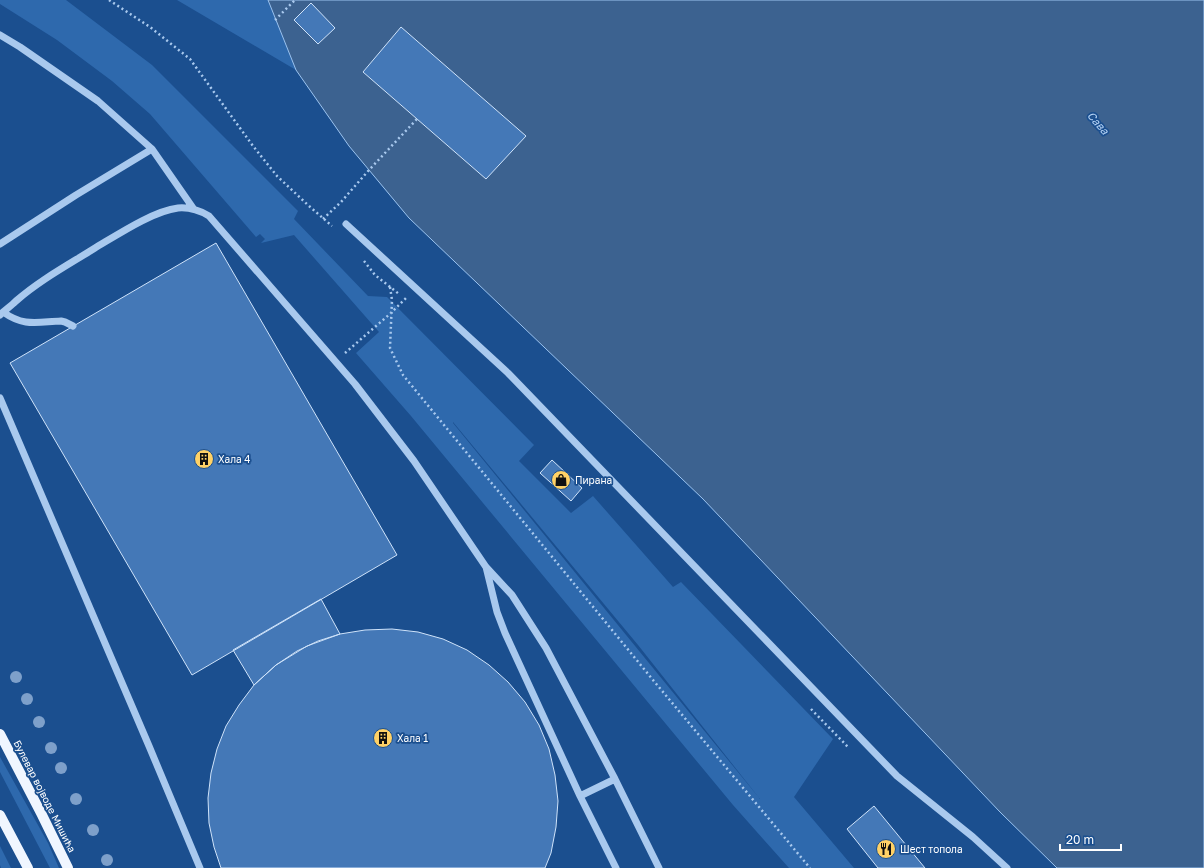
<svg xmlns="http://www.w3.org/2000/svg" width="1204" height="868" font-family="'Golos Text',sans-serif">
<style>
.green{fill:#2e69ad;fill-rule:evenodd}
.water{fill:#3c6290;stroke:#9cc4f0}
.building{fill:#4478b7;stroke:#cfe3fa}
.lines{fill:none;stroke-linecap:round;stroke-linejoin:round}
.path{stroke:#a9c9ee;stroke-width:2.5;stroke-dasharray:2 3;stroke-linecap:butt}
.minor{stroke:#a9c9ee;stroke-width:7}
.major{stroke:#f0f6ff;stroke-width:10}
.tree{fill:#7ea0ca}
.labels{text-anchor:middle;stroke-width:3.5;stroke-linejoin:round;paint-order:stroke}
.poi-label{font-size:10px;fill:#fff;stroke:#1b4f8f;text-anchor:start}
.street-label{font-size:10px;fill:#fff;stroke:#1b4f8f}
.water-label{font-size:11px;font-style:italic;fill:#b5d3f5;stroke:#1b4f8f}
</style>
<rect width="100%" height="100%" fill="#1b4f8f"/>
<path class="green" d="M0 0H66L152 65 298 211 294 219 368 296 387 297 534 445 519 461 571 513 593 496 673 587 681 582 833 739 794 797 854 868H789L733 805 411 416 356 353 379 332 294 235 261 243 265 239 260 234 256 237 150 114 112 81 57 40 0 4ZM453 422 638 645 760 799 453 423Z
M177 0H268L296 70Z
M0 757 48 843 59 868H50L0 772Z
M0 846 11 868H1L0 865Z"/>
<path class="water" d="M268 0H1204V868H1057L1000 812 703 499 409 218 349 146 296 70Z"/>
<path class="building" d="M311 3 335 28 318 44 294 20Z
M401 27 526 136 486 179 363 72Z
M216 243 397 555 192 675 10 363Z
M552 460 582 488 571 501 540 473Z
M321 599 340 634 318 641 297 651 276 665 254 685 233 650Z
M392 629 418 632 443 639 467 650 489 665 508 682 525 702 539 725 549 749 555 775 558 801 556 827 551 853 545 868H221L214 847 209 823 208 798 211 773 217 749 226 726 239 705 254 685 276 665 307 646 340 634 365 630Z
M874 806 925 868H878L847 829Z"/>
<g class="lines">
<path class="path" d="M109 0 150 27 190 59 253 146 277 176 309 206 332 226
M275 20 295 0
M323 219 341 202 369 170 417 119
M364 261 375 275 399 294
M390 287 392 300 390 348 403 375 653 680 810 868
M345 353 391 313 407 297
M811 709 848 747"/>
<path class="minor" d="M0 35 20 47 98 101 152 149 193 208
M346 224 508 373 897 776 973 837 1007 868
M0 244 76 195 152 149
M3 312C24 327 37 322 61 321L65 322 73 326
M0 315C5 310 11 306 16 301 40 280 68 265 95 248 117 235 153 211 178 208 190 207 199 210 209 216L355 384 414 461 486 567 512 595 546 648 615 779 659 868
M0 398 149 746 200 868
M486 567 497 612 505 633 580 796 616 868
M580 796 615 779"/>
<path class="major" d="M0 734 42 815 68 868
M0 815 28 868"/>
</g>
<g class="tree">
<circle cx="16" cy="677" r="6"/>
<circle cx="27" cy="699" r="6"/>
<circle cx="39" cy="722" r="6"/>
<circle cx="51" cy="748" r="6"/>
<circle cx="61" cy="768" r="6"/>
<circle cx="76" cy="799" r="6"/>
<circle cx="93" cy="830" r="6"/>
<circle cx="107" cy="860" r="6"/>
</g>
<defs>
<symbol id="building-disc" viewBox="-11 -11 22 22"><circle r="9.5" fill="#ffd166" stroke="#1b4f8f"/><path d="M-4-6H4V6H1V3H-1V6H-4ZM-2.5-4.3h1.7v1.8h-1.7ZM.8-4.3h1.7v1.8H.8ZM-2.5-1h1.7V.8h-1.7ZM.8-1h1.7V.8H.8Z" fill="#111"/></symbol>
<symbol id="shop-disc" viewBox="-11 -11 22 22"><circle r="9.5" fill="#ffd166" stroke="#1b4f8f"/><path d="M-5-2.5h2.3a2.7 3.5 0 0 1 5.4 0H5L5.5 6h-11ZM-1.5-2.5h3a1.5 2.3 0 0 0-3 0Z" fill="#111"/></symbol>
<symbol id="restaurant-disc" viewBox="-11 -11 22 22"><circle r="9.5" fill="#ffd166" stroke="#1b4f8f"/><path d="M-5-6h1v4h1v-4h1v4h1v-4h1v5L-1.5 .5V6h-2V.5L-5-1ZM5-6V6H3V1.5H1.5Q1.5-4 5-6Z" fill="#111"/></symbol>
</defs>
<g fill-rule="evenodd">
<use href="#building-disc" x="193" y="448" width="22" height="22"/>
<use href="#shop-disc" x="550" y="469" width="22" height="22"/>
<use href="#building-disc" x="372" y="727" width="22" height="22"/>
<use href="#restaurant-disc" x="875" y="838" width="22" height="22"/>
</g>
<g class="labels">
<g class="poi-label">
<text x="218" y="463">Хала 4</text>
<text x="575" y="484">Пирана</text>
<text x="397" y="742">Хала 1</text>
<text x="900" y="853">Шест топола</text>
</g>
<g class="street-label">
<text transform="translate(45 796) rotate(63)" y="4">Булевар војводе Мишића</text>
</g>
<g class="water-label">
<text transform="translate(1098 123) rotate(49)" y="4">Сава</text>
</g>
</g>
<path d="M1060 844v6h61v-6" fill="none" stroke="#ffffff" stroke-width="2"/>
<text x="1066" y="844" font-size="12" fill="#ffffff" stroke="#1b4f8f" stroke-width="3" paint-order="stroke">20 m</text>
</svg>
